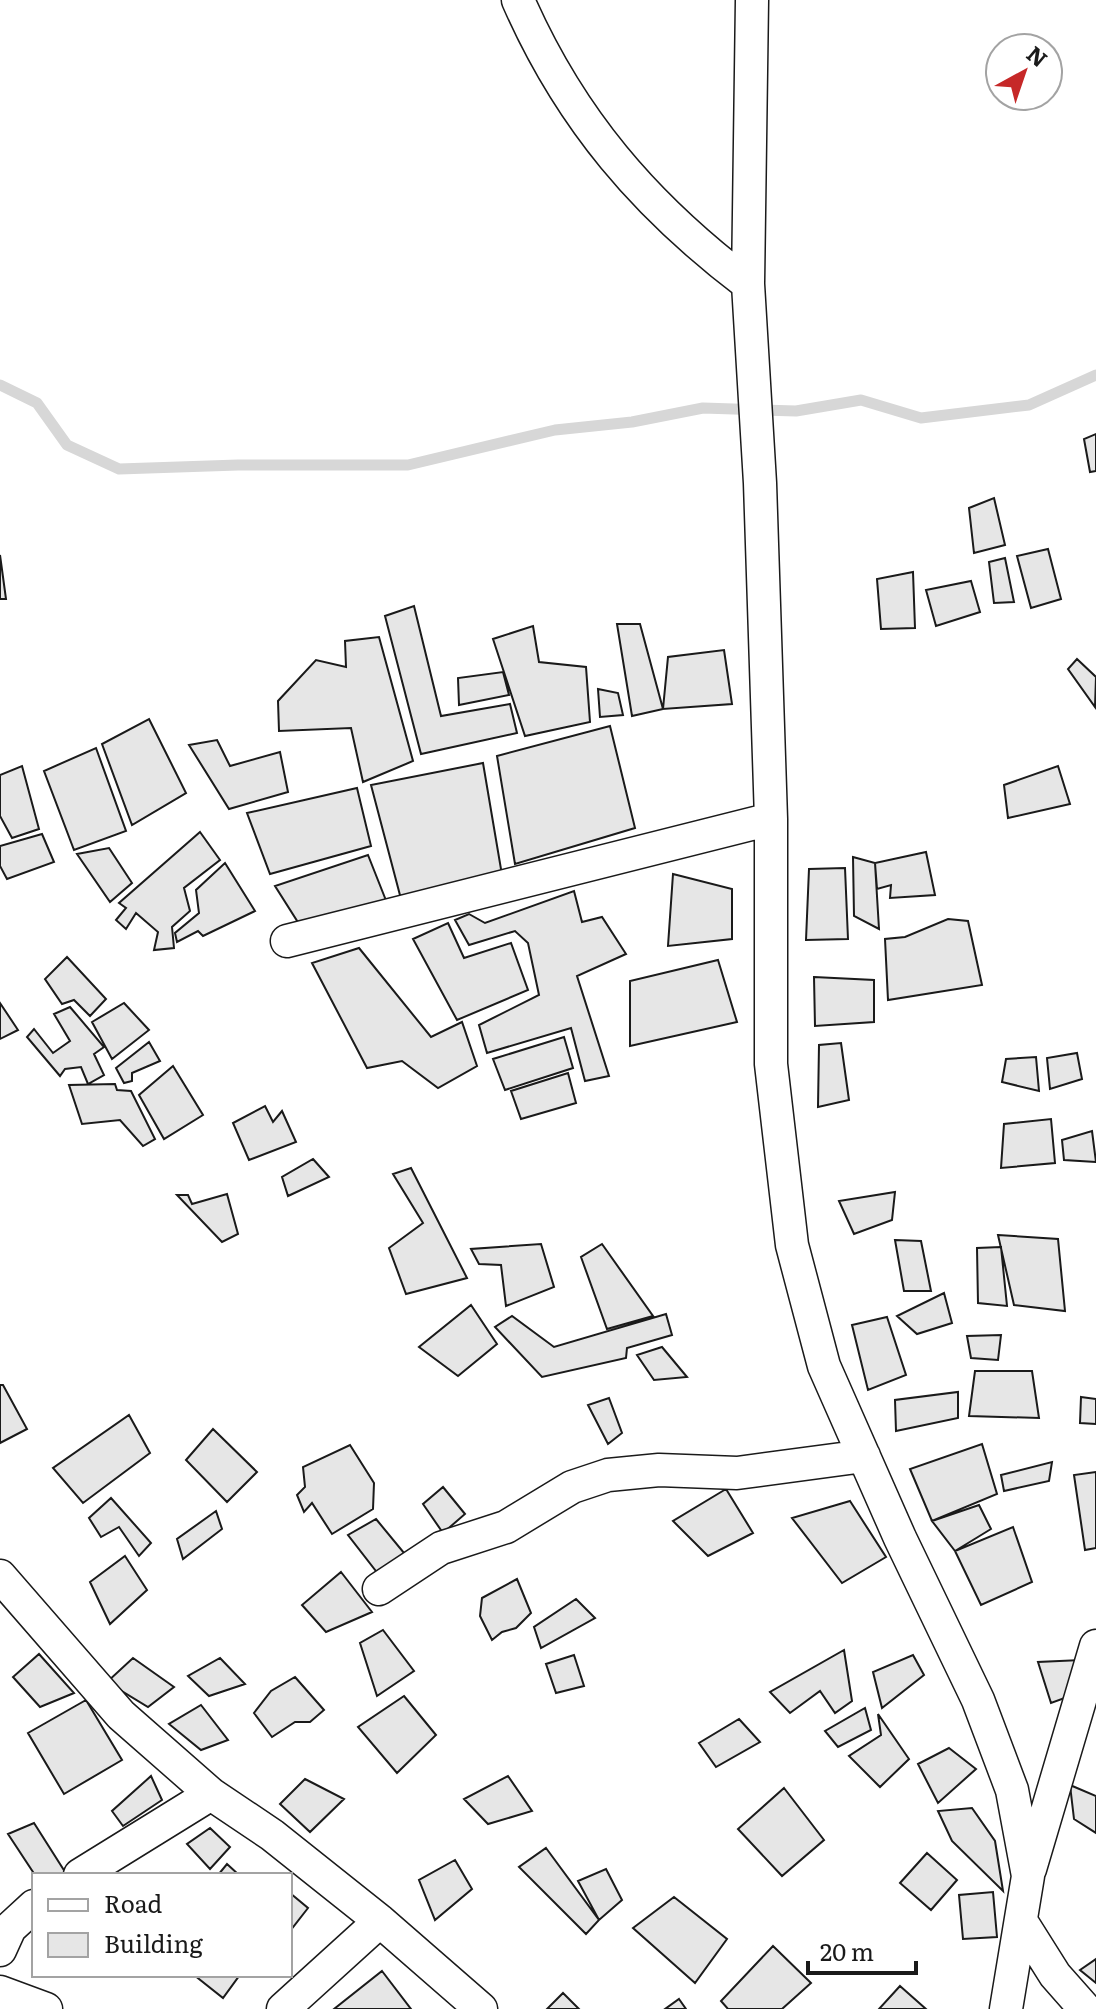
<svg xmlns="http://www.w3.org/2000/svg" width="1096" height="2009" font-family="Literata,serif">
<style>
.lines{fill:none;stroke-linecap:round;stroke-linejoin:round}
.stream{stroke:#d7d7d7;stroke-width:11}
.building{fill:#e6e6e6;stroke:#1a1a1a;stroke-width:2}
.minor-casing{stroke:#1a1a1a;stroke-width:35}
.minor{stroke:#fff;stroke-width:32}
</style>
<rect width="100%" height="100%" fill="#fff"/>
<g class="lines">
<path class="stream" d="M0 385 37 403 67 445 119 469 238 465H408L555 430 632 422 703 408 796 411 861 400 921 418 1029 405 1096 375"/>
</g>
<path class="building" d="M1096 434V471L1090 472 1084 439Z
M994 498 1005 545 974 553 969 508Z
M1048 549 1061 599 1031 608 1017 556Z
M0 555 6 599H0Z
M1005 558 1014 602 994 603 989 562Z
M913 572 915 628 881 629 877 579Z
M971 581 980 612 936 626 926 590Z
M414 606 441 716 510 704 517 733 421 754 385 616Z
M617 624H640L663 709 632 716Z
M533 626 539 662 586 667 590 722 525 736 493 639Z
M379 637 413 761 363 782 351 728 279 731 278 701 316 660 346 667 345 641Z
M724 650 732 704 663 709 668 657Z
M1077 659 1096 677 1095 707 1068 669Z
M503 672 509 695 459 705 458 678Z
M598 689 618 693 623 715 600 717Z
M149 719 186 793 132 825 102 744Z
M610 726 635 828 515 864 497 756Z
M217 740 230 766 280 752 288 792 229 809 189 745Z
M96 748 126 831 74 850 44 771Z
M483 763 502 875 401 899 371 785Z
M22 766 39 829 12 838 0 816V775Z
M1058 766 1070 804 1008 818 1004 785Z
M357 788 371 846 270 874 247 813Z
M200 832 220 860 184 888 190 911 172 927 174 948 154 950 158 932 136 913 126 929 116 920 126 908 119 903Z
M42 834 54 862 7 879 0 866V846Z
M109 848 132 883 110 902 77 854Z
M926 852 935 895 890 898 891 885 877 889 875 863Z
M368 855 387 903 301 927 275 886Z
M853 857 875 863 879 929 854 916Z
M225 863 255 911 203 936 198 931 177 942 175 933 199 913 196 890Z
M845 868 848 939 806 940 809 869Z
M673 874 732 889V939L668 946Z
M574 891 582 922 602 917 626 954 577 976 609 1076 585 1081 571 1028 487 1053 479 1025 539 995 528 943 515 931 469 945 455 920 469 914 485 923Z
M948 919 968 921 982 985 888 1000 885 939 905 937Z
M448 923 464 958 511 943 528 990 457 1020 413 939Z
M359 948 431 1037 462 1022 477 1066 438 1088 402 1061 367 1068 312 963Z
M67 957 106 999 90 1016 74 1000 62 1004 45 979Z
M718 960 737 1022 630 1046V981Z
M814 977 874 980V1022L815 1026Z
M0 1003 18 1030 0 1039Z
M124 1003 149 1030 112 1059 92 1022Z
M70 1007 104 1047 94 1054 104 1075 88 1084 81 1067 65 1069 60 1076 27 1037 34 1029 53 1053 70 1041 54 1014Z
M564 1037 573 1068 505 1090 493 1059Z
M149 1042 160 1061 132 1073V1081L124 1083 116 1068Z
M841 1043 849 1100 818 1107 819 1045Z
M1077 1053 1082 1079 1050 1089 1047 1058Z
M1036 1057 1039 1091 1002 1082 1006 1059Z
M173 1066 203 1115 164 1139 139 1095Z
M568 1073 576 1103 521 1119 511 1091Z
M115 1084 117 1090 131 1091 155 1139 143 1146 120 1120 82 1124 69 1085Z
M265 1106 273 1122 282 1111 296 1142 249 1160 233 1123Z
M1051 1119 1055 1163 1001 1168 1004 1124Z
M1092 1131 1096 1162 1064 1160 1062 1140Z
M313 1159 329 1177 288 1196 282 1177Z
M411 1168 467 1278 406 1294 389 1248 423 1223 393 1174Z
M895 1192 892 1220 854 1234 839 1201Z
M227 1194 238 1234 222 1242 177 1195H188L192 1204Z
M998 1235 1058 1239 1065 1311 1014 1305Z
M895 1240 921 1241 931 1291H904Z
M541 1244 554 1287 506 1306 501 1265 479 1264 471 1249Z
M602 1244 653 1316 607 1329 581 1257Z
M1001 1247 1007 1306 978 1303 977 1248Z
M944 1293 952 1323 917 1334 897 1316Z
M471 1305 497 1344 458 1376 419 1347Z
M666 1314 672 1335 627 1348 626 1358 542 1377 495 1327 512 1316 554 1347Z
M887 1317 906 1375 868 1390 852 1325Z
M1001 1335 998 1360 971 1358 967 1336Z
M662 1347 687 1377 654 1380 637 1355Z
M975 1371H1032L1039 1418 969 1416Z
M0 1385H3L27 1429 0 1443Z
M958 1392V1418L896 1431 895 1400Z
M1081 1397 1096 1399V1424L1080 1423Z
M609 1398 622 1433 608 1444 588 1405Z
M129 1415 150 1453 83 1503 53 1468Z
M213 1429 257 1472 227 1502 186 1460Z
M982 1444 997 1494 932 1521 910 1469Z
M350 1445 374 1483 373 1509 332 1534 312 1503 304 1512 297 1495 305 1487 303 1467Z
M1052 1462 1049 1481 1004 1491 1001 1475Z
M1096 1472V1548L1085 1550 1074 1475Z
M443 1487 465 1514 443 1533 423 1504Z
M726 1489 753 1533 708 1556 673 1521Z
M111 1498 151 1543 139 1556 119 1527 101 1537 89 1518Z
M850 1501 886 1557 842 1583 792 1518Z
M979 1505 991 1529 955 1551 932 1521Z
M216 1511 222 1529 183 1559 177 1539Z
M376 1519 409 1559 386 1584 348 1535Z
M1013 1527 1032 1582 981 1605 955 1551Z
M125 1556 147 1590 110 1624 90 1582Z
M341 1572 372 1612 326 1632 302 1605Z
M517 1579 531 1613 516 1628 502 1632 492 1640 480 1616 482 1598Z
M576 1599 595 1618 541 1648 534 1627Z
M383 1630 414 1671 377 1696 360 1643Z
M844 1650 852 1701 835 1713 820 1691 790 1713 770 1692Z
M39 1654 74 1693 40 1707 13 1677Z
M574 1655 584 1686 556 1693 546 1664Z
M913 1655 924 1675 882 1708 873 1672Z
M133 1658 174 1687 148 1707 107 1682Z
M220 1658 245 1684 209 1696 188 1676Z
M1081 1660 1073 1695 1051 1703 1038 1662Z
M295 1677 324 1710 310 1722H295L272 1737 254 1713 271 1691Z
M404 1696 436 1735 397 1773 358 1727Z
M86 1700 122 1760 64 1794 28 1733Z
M201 1705 228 1740 201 1750 169 1724Z
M865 1708 871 1730 838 1747 825 1731Z
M878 1714 909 1759 880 1787 849 1756 881 1735Z
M739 1719 760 1742 716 1767 699 1743Z
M949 1748 976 1769 938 1803 918 1764Z
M151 1776 162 1800 123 1826 112 1811Z
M508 1776 532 1811 488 1824 464 1799Z
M305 1779 344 1799 310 1832 280 1804Z
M1070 1785 1096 1796V1833L1074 1819Z
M784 1788 824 1840 782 1876 738 1829Z
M972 1808 995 1841 1003 1891 952 1841 938 1811Z
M34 1823 67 1875H35L8 1834Z
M210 1828 230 1847 210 1869 187 1844Z
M546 1848 599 1920 586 1934 519 1867Z
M927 1853 957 1880 931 1910 900 1883Z
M455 1860 472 1889 435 1920 419 1880Z
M227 1864 239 1875H218Z
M606 1869 622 1900 599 1920 578 1881Z
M993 1892 997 1937 963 1939 959 1895Z
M290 1893 308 1908 290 1931Z
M674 1897 727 1939 695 1983 633 1928Z
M773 1946 811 1983 782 2009H728L721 2001Z
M1096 1959V1983L1080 1970Z
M382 1971 411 2009H334Z
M194 1975H238L239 1976 223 1998Z
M900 1986 926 2009H879Z
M563 1993 579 2009H547Z
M679 1999 686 2009H665Z"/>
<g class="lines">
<defs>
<path id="minor" d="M518 0C570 119 645 206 748 284
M752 0 748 284 760 483 771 819V1064L792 1245 824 1366 900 1538 978 1700 1012 1790 1028 1876 1006 2009
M287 941 771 819
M0 1576 121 1715 211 1794 272 1835 380 1921 481 2009
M379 1589 441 1548 506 1527 572 1487 608 1475 659 1470 737 1473 864 1456
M1030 1869 1096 1646
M80 1875 211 1794
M1021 1921 1055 1975 1085 2009
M0 1950 10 1928 34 1906
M0 1992 46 2009
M283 2009 380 1921"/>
</defs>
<use href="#minor" class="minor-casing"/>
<use href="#minor" class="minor"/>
</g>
<rect x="32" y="1873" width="260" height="104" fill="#ffffff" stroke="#a3a3a3" stroke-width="2"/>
<rect x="48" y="1899" width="40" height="12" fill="#ffffff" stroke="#a3a3a3" stroke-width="2"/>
<text x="104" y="1913" font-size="24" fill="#1a1a1a">Road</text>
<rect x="48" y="1933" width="40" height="24" fill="#e6e6e6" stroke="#a3a3a3" stroke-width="2"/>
<text x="104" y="1953" font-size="24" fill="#1a1a1a">Building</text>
<g transform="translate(1024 72) rotate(40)"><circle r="38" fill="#ffffff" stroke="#a3a3a3" stroke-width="2"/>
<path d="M0-6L14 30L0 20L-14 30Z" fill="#c62828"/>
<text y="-12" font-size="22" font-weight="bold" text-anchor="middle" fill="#1a1a1a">N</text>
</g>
<path d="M808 1961v12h108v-12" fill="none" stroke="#1a1a1a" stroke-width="4"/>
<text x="820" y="1961" font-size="24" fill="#1a1a1a" stroke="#ffffff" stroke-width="6" paint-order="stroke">20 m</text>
</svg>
